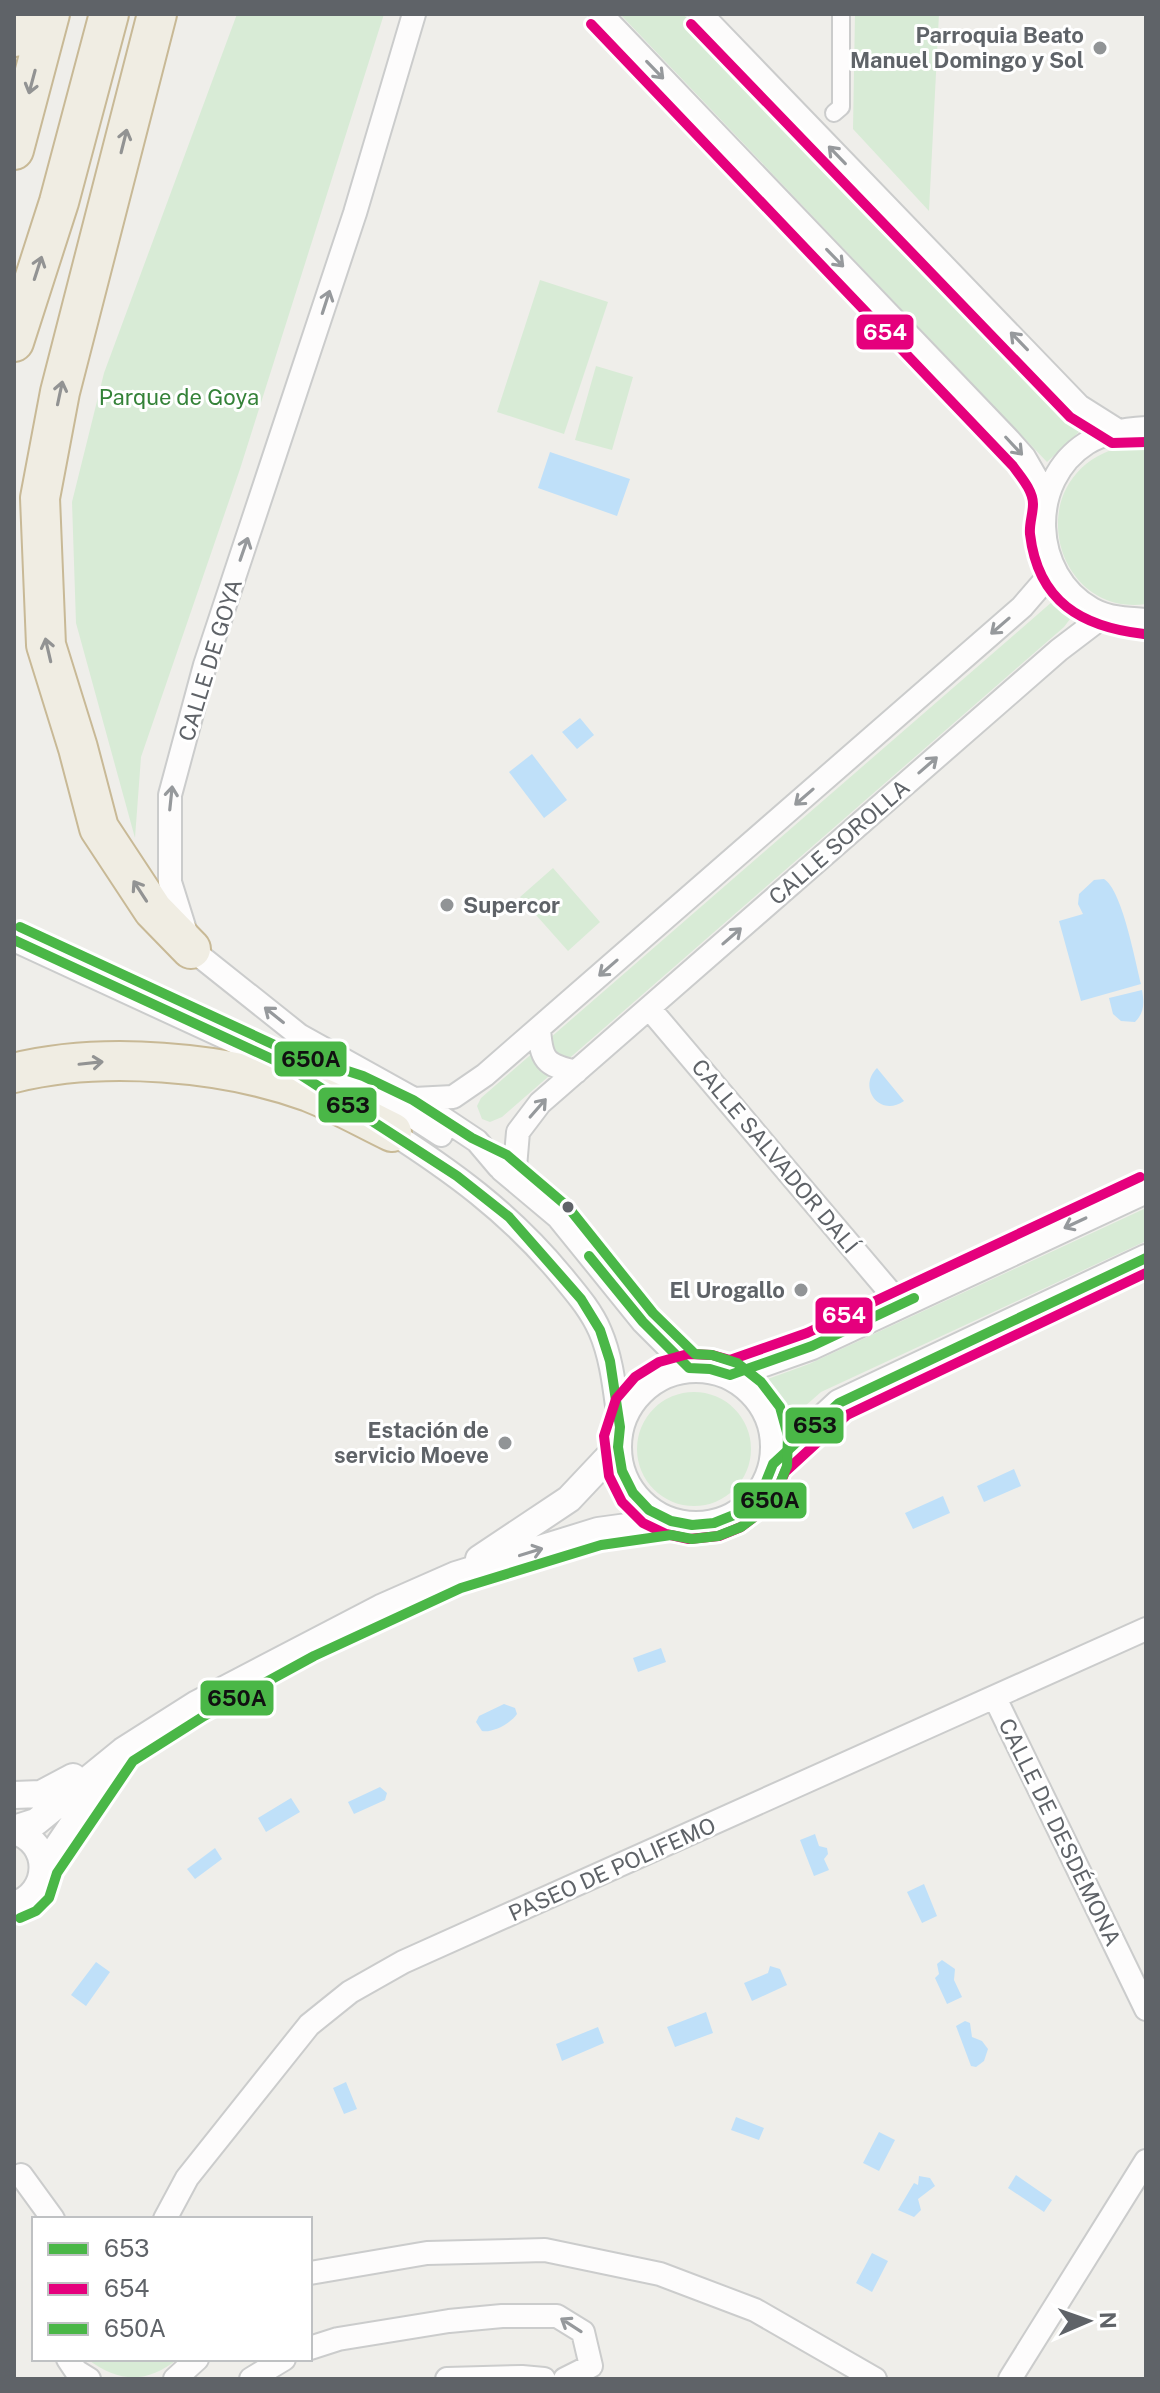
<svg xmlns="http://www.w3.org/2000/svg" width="1160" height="2393" font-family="'Public Sans',sans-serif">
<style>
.green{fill:#d8ebd6}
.water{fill:#bfe0f9}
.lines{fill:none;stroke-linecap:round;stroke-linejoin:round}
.pedestrian-casing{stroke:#cbcccc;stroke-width:20}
.minor-casing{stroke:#cbcccc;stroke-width:26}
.tertiary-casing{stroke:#cbcccc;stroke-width:30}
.motorway-casing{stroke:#c8b996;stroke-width:42}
.pedestrian{stroke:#fdfcfc;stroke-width:16}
.minor{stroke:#fdfcfc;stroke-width:22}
.tertiary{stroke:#fdfcfc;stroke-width:26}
.motorway{stroke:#f0ede3;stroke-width:38}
.bus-1-casing{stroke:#fff;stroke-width:16}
.bus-2-casing{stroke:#fff;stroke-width:16}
.bus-3-casing{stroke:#fff;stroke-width:16}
.bus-1{stroke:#4ab747;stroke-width:10}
.bus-2{stroke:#e5007d;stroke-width:10}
.bus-3{stroke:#4ab747;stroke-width:10}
.oneway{stroke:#96999c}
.oneway2{stroke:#929393}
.poi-dot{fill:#919496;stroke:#fff;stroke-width:3}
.bus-dot{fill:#5f6368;stroke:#fff;stroke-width:3}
.labels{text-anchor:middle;stroke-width:6;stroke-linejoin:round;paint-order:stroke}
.poi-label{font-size:22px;font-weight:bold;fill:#5f6368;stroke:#fff;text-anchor:end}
.park-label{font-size:22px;fill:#348238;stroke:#fff}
.street-label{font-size:22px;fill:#5f6368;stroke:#fff}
.line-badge{stroke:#fff;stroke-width:3}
.badge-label{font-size:22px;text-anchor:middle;font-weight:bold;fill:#fff}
.pale-badge-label{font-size:22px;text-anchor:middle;font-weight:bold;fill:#111}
</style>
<rect width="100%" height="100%" fill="#efeeea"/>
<path class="green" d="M237 14H384L240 469 141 757 135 838 76 623 72 502 104 373Z
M620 14H683L1080 431 1047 462Z
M855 14H939L929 211 853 129Z
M540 280 608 302 564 434 497 412Z
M596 366 633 377 612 450 575 440Z
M1135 444 1146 445V604C1048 618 1015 462 1135 444Z
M1053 601 1063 603 1069 610 1070 619 1064 627 502 1117 490 1122 482 1119 477 1106 481 1098Z
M553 868 600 922 568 951 520 897Z
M1146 1208V1241L821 1392 787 1422 781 1403 765 1380 809 1364Z
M637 1449a57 57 0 1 1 114 0a57 57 0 1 1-114 0Z
M87 2359H178C146 2384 120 2383 87 2359Z"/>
<path class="water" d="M550 452 630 479 617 516 538 488Z
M580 718 594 735 577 749 562 732Z
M532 754 567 800 544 818 509 772Z
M1104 879C1122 890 1135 960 1141 984L1081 1001 1059 921 1083 914 1078 904 1079 894 1094 880Z
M1142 990C1144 1002 1145 1012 1135 1022L1121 1021 1113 1014 1109 998Z
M877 1068 904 1101C880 1118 857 1088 877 1068Z
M1014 1469 1021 1486 984 1502 977 1486Z
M943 1496 950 1513 913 1529 905 1513Z
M661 1648 666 1662 638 1672 633 1658Z
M504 1704 515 1708 517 1714C511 1723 493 1733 482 1731L476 1722 479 1716Z
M380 1787 387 1793 385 1800 354 1814 348 1802Z
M291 1798 300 1812 266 1832 258 1818Z
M815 1834 819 1846 827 1848 828 1854 824 1859 829 1870 814 1876 800 1840Z
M215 1848 222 1859 195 1879 187 1869Z
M924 1884 937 1916 922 1923 907 1892Z
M942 1960 955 1969 954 1980 962 1997 947 2004 935 1978 939 1974 937 1964Z
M96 1962 110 1972 86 2006 71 1995Z
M770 1966 780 1969 787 1985 752 2001 744 1983 768 1973Z
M706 2012 713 2033 675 2047 667 2027Z
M965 2021 970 2023 972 2037 982 2041 988 2049 984 2061 976 2067 971 2066 956 2026Z
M598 2027 604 2043 562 2061 556 2044Z
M346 2082 357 2109 344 2114 333 2088Z
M736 2117 764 2128 759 2140 731 2130Z
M879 2132 895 2140 879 2171 863 2163Z
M1016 2175 1052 2200 1044 2212 1008 2188Z
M919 2176 930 2178 935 2186 918 2199 921 2210 914 2217 898 2210 914 2183 918 2185Z
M872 2253 888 2261 872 2292 856 2283Z"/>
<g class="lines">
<defs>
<path id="pedestrian" d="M834 113 841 107V14"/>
<path id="minor" d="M414 14 355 213 205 665 170 795V882L191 949 299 1035 414 1099 477 1141 499 1167
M601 14 1009 440 1024 457 1047 497
M701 14 1079 406 1117 430
M1146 428C1125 429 1105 432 1087 443 1027 481 1031 575 1092 609 1108 618 1128 619 1146 620
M14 940 287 1066 357 1089 407 1113 441 1135
M649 1008 900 1304
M539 1028C541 1060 545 1065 576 1072
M414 1099 453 1097 485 1075 1022 607 1054 570
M383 1127C452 1171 509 1212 562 1276 576 1293 591 1310 600 1331 613 1361 615 1395 620 1427
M502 1170 558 1217 643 1322 689 1368
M514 1179 518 1132 540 1103 1059 650 1105 615
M995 1698 1146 2009
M21 2175 53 2219
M165 2219 187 2178 309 2025 350 1992 403 1962 1146 1629
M310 2273 427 2253 545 2250 660 2274 755 2310 875 2379
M310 2348 338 2339 449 2321 502 2316H557L583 2332 591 2366 565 2379
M68 2359 76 2371 89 2379
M175 2379 197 2359
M251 2379 284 2359
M447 2379 522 2377 544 2379
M1010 2379 1146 2161"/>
<path id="tertiary" d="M618 1447a78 78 0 1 1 156 0a78 78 0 1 1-156 0Z
M730 1375 812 1346 1146 1190
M773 1464 839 1403 1146 1258
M479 1559 569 1499 618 1447
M14 1795 41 1794 73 1777
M14 1829 36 1822 123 1751 197 1704 381 1608 456 1575 598 1531 671 1521
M14 1831C53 1842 51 1894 14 1905
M44 1867 105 1777"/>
<path id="motorway" d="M157 14 60 392 40 498 46 645 78 748 99 828 153 910 191 949
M14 37 21 14
M14 150 50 14
M14 342 59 202 109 14
M14 1073C102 1051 224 1061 309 1092 337 1103 365 1119 392 1132"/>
</defs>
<use href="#pedestrian" class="pedestrian-casing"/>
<use href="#minor" class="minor-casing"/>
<use href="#tertiary" class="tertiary-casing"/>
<use href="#motorway" class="motorway-casing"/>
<use href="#pedestrian" class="pedestrian"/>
<use href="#minor" class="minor"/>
<use href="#tertiary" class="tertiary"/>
<use href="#motorway" class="motorway"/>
<defs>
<path id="bus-1" d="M14 940 287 1066 457 1176 509 1217 581 1299 600 1330 610 1361 620 1427 618 1447 622 1471 633 1493 649 1510 671 1521 692 1525 714 1523 734 1515 752 1502 765 1484 773 1464 839 1403 1146 1258
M589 1256 643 1322 689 1368 710 1369 730 1375 812 1346 914 1298"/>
<path id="bus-2" d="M591 24 1013 466C1020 476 1033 490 1033 504 1033 514 1029 524 1030 534 1038 602 1082 627 1144 634
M691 24 1070 417 1112 443 1146 442
M1140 1177 807 1333 730 1360 712 1355 688 1354 659 1362 635 1377 616 1399 604 1436 609 1476 622 1502 643 1523 666 1534 689 1539 719 1536 741 1527 761 1512 777 1491 785 1472 847 1415 1146 1273"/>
<path id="bus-3" d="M20 1918 36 1911 49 1898 57 1873 133 1761 204 1716 314 1656 461 1588 601 1545 671 1535 692 1539 718 1536 741 1527 761 1512 777 1491 787 1466 788 1436 780 1407 761 1382 737 1363 712 1355 695 1354 653 1313 568 1207 507 1155 472 1138 413 1100 363 1076 292 1053 20 927"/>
</defs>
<use href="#bus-1" class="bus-1-casing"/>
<use href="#bus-2" class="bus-2-casing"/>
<use href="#bus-3" class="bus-3-casing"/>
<use href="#bus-1" class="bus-1"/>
<use href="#bus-2" class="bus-2"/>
<use href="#bus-3" class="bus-3"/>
</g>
<defs><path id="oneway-shaft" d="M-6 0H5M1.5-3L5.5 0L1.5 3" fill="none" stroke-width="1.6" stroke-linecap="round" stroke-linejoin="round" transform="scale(2)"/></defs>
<g class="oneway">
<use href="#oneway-shaft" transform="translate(655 70) rotate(46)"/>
<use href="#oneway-shaft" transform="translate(837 155) rotate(-134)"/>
<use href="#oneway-shaft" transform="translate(835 258) rotate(46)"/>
<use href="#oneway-shaft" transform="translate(326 302) rotate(-72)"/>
<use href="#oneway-shaft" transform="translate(1019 341) rotate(-134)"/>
<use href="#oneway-shaft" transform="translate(1014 446) rotate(47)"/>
<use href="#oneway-shaft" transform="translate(244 549) rotate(-71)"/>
<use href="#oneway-shaft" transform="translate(1000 626) rotate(139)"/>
<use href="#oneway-shaft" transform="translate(928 765) rotate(-41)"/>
<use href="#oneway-shaft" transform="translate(804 797) rotate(139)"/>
<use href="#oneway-shaft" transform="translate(171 798) rotate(-84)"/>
<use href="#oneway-shaft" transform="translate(732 936) rotate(-41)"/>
<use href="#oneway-shaft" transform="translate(608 968) rotate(139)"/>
<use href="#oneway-shaft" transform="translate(274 1015) rotate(-141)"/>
<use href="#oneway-shaft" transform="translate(538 1108) rotate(-49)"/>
<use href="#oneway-shaft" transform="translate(1075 1223) rotate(155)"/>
<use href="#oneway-shaft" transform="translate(531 1552) rotate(-17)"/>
<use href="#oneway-shaft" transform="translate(571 2325) rotate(-147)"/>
</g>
<g class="oneway2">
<use href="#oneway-shaft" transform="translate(32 82) rotate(105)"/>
<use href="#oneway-shaft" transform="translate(124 141) rotate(-76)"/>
<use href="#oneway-shaft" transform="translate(38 268) rotate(-72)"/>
<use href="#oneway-shaft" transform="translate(60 393) rotate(-78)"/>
<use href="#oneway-shaft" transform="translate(48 650) rotate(-103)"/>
<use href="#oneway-shaft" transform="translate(140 891) rotate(-123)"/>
<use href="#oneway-shaft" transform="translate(91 1063) rotate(-6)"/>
</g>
<g class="poi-dot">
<circle cx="1100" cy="48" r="8"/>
<circle cx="447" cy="905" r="8"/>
<circle cx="801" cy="1290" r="8"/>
<circle cx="505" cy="1443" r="8"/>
</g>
<circle class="bus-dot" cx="568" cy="1207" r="7"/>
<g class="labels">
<g class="poi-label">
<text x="1084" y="43">Parroquia Beato<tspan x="1084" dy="25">Manuel Domingo y Sol</tspan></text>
<text x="463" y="913" text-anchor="start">Supercor</text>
<text x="785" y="1298">El Urogallo</text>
<text x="489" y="1438">Estación de<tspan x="489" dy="25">servicio Moeve</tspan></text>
</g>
<g class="park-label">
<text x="179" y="405">Parque de Goya</text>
</g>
<g class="street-label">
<text transform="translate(210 660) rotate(-73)" y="8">CALLE DE GOYA</text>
<text transform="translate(839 842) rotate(-41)" y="8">CALLE SOROLLA</text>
<text transform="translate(775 1156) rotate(50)" y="8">CALLE SALVADOR DALÍ</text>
<text transform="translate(1060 1832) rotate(64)" y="8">CALLE DE DESDÉMONA</text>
<text transform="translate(612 1869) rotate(-24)" y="8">PASEO DE POLIFEMO</text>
</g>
</g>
<g class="line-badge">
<rect x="855" y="313" width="60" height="38" rx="8" fill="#e5007d"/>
<rect x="273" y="1040" width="75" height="38" rx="8" fill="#4ab747"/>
<rect x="317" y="1086" width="61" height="38" rx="8" fill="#4ab747"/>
<rect x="814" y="1296" width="60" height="39" rx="8" fill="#e5007d"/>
<rect x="784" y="1406" width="61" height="39" rx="8" fill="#4ab747"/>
<rect x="732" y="1481" width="76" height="39" rx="8" fill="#4ab747"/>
<rect x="199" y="1679" width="76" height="38" rx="8" fill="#4ab747"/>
</g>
<g class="badge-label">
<text x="885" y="340">654</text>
<text x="844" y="1323">654</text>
</g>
<g class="pale-badge-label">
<text x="311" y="1067">650A</text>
<text x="348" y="1113">653</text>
<text x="815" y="1433">653</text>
<text x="770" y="1508">650A</text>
<text x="237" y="1706">650A</text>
</g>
<rect width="1160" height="2393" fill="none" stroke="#5f6368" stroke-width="32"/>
<rect x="32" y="2217" width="280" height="144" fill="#ffffff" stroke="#bfc1c3" stroke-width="2"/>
<rect x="48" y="2243" width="40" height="12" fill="#4ab747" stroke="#bfc1c3" stroke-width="2"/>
<text x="104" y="2257" font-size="24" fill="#5f6368">653</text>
<rect x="48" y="2283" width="40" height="12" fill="#e5007d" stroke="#bfc1c3" stroke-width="2"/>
<text x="104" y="2297" font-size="24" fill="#5f6368">654</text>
<rect x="48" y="2323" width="40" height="12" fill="#4ab747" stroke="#bfc1c3" stroke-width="2"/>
<text x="104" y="2337" font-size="24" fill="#5f6368">650A</text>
<g transform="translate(1088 2321) rotate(88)" stroke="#ffffff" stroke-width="6" paint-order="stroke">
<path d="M0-6L14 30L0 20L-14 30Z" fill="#5f6368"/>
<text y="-12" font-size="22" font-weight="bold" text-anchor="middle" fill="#5f6368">N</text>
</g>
</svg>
